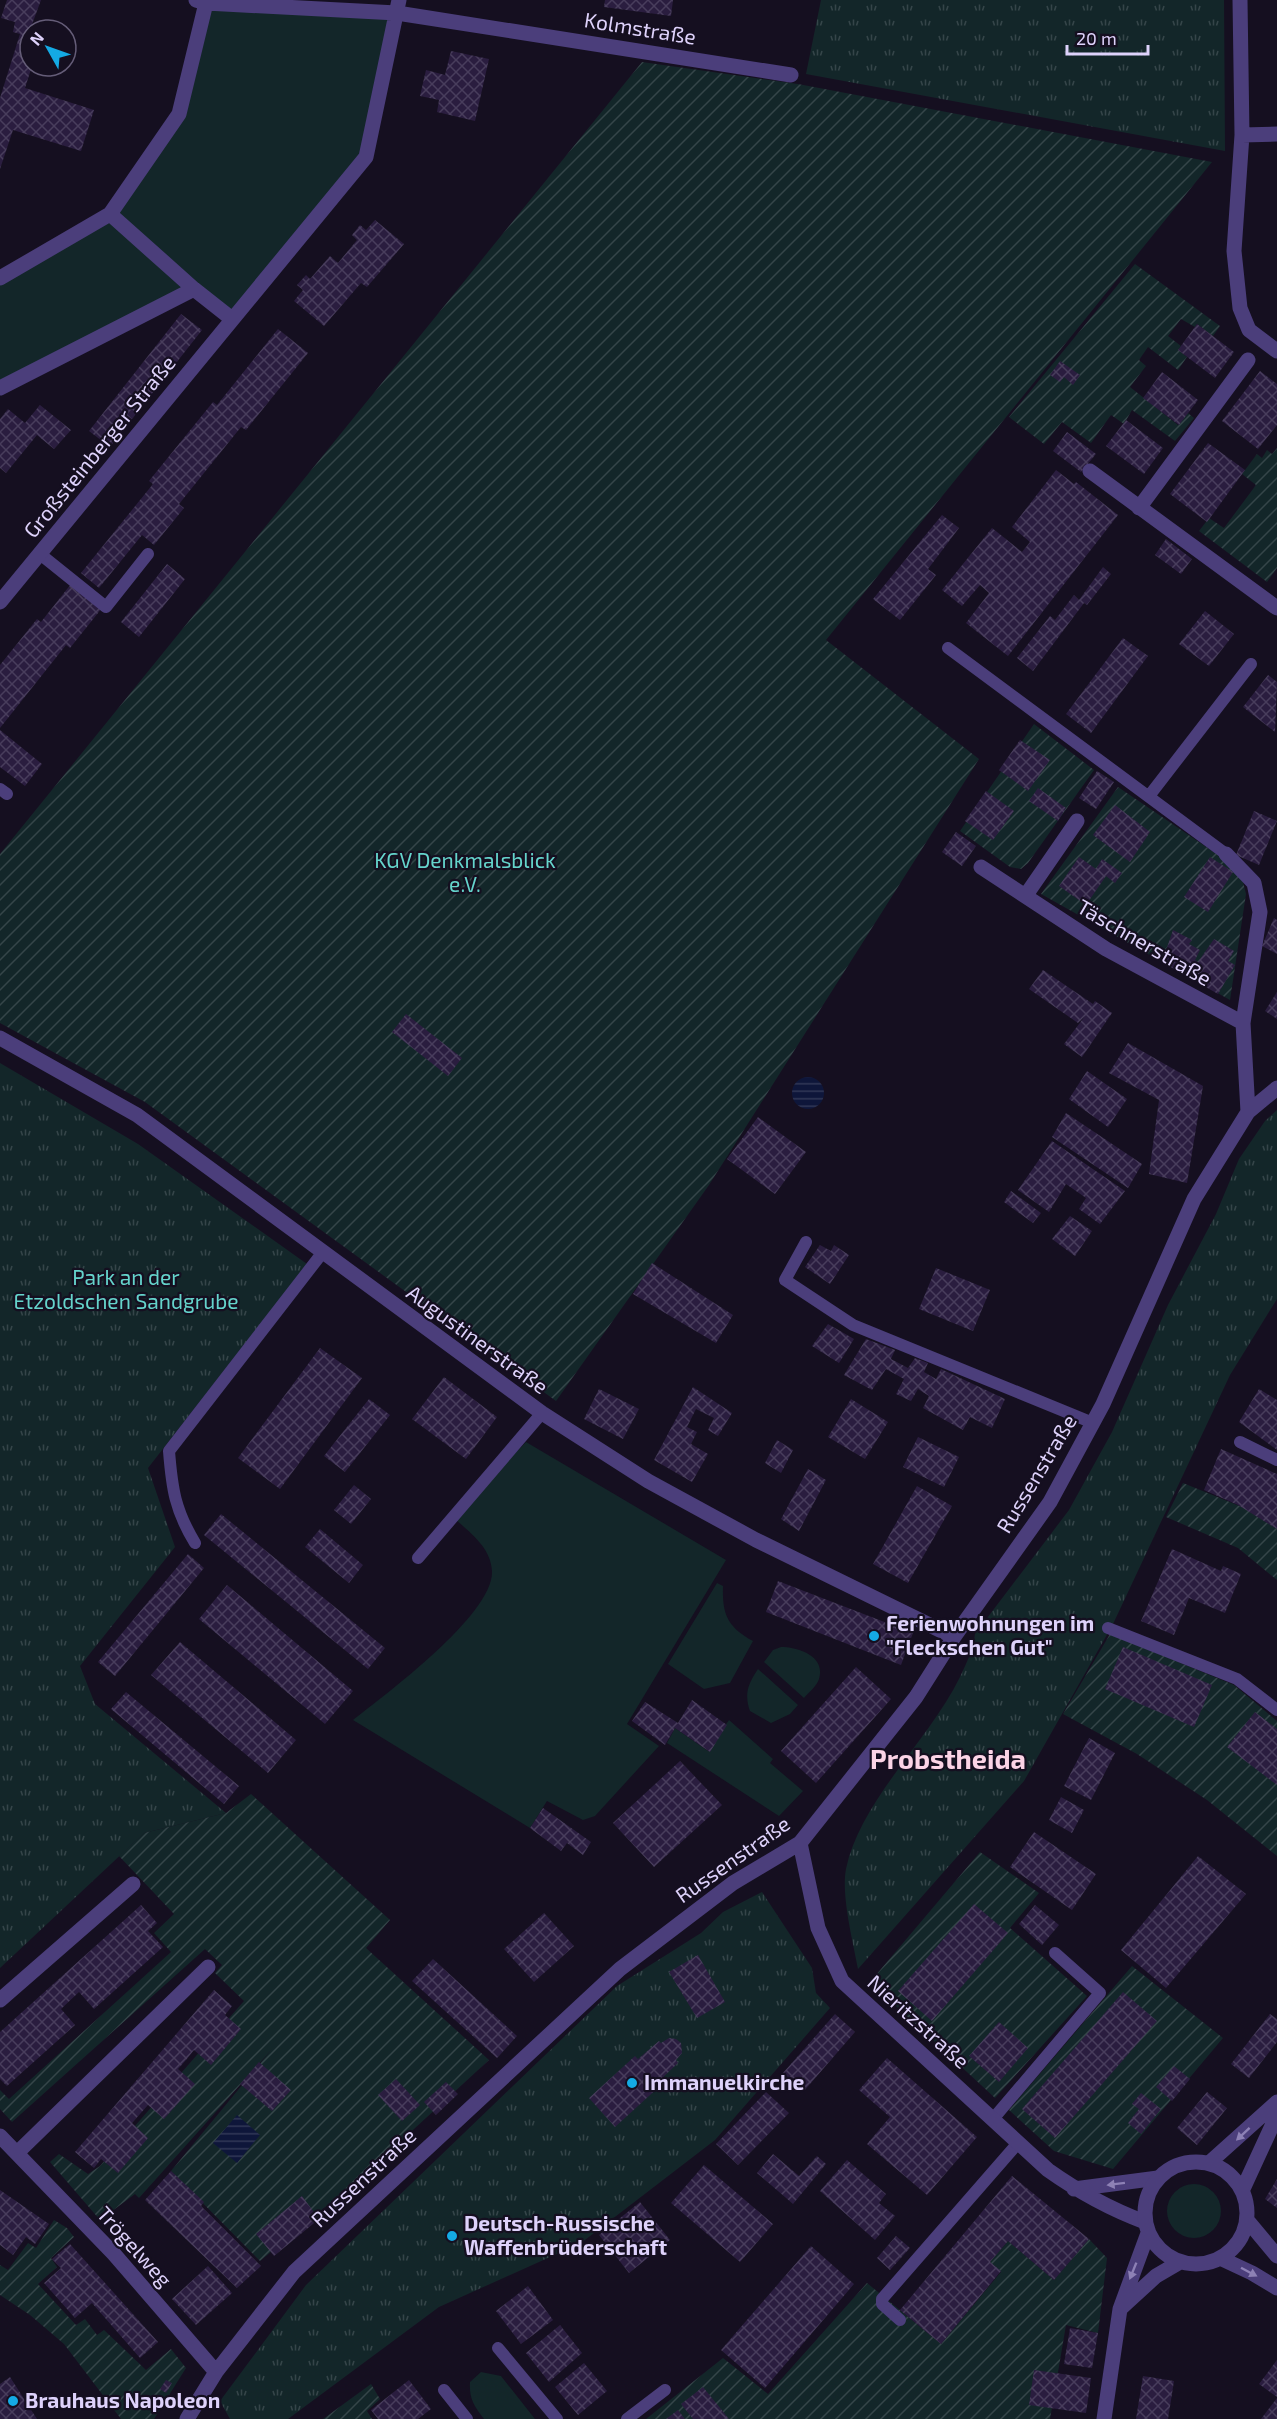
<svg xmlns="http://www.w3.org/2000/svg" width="1277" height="2419" font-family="'Exo 2',sans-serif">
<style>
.grass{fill:#132629}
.park{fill:url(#park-tufts)}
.garden{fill:url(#garden-furrows)}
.water{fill:url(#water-rules)}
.building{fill:url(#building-cross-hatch)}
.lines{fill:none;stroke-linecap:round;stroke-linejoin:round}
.service{stroke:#4b3e7b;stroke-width:12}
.minor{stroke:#4b3e7b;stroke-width:15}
.tertiary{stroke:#4b3e7b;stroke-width:15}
.oneway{fill:#8d81b5}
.poi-dot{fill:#14aae4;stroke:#150f20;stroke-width:2}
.labels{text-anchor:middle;stroke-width:4.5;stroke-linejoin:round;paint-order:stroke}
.street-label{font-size:21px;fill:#ded2fb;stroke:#150f20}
.park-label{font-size:21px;fill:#65d4cc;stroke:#150f20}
.poi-label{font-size:21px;font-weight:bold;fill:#ded2fb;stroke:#150f20;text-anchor:start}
.district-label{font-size:27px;font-weight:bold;fill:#fbd4e6;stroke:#150f20}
</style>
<defs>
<pattern id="park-tufts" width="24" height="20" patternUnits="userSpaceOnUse" patternTransform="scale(1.5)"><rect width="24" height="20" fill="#132629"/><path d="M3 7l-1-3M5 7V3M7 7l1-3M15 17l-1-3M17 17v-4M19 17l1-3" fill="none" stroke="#354549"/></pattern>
<pattern id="garden-furrows" width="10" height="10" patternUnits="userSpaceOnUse" patternTransform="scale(1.5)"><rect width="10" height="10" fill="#132629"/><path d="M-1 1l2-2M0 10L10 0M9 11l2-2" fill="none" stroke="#354549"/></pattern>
<pattern id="water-rules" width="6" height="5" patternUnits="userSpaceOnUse" patternTransform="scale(1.5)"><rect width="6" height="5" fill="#0e163a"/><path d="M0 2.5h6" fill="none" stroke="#313757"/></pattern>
<pattern id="building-cross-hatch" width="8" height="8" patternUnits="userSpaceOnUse" patternTransform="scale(1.5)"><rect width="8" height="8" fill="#2a1d3f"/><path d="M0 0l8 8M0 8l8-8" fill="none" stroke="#483d5c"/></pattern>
</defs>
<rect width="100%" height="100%" fill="#150f20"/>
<path class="grass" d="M206 3 397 13 366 157 232 319 193 289 0 388V278L110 214 179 114Z
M526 1442 726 1560 627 1724 659 1746 595 1816 583 1820 547 1801 530 1828 353 1720C386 1694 494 1614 492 1571 491 1547 469 1532 453 1517Z
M717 1583 723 1586C722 1615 728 1627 753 1641L730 1683 704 1689 668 1664Z
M781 1647C798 1647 826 1656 819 1679 817 1686 809 1692 804 1698L764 1662 773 1650Z
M758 1669 798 1705 790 1714 771 1723 750 1711C744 1694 748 1684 758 1669Z
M729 1720 773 1759 770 1763 803 1791 779 1816 667 1743 675 1728 708 1751Z
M1167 2211a27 27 0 1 1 54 0a27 27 0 1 1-54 0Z
M481 2372 501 2376 535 2419H484C474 2406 469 2399 470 2382Z"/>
<path class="park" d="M821 0H1224L1225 151 806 74Z
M0 1063 138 1144 307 1264 148 1468 175 1547 80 1666 95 1704 226 1813 144 1833 0 1968Z
M1277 1110V1299L1230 1375 1113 1624 1024 1781 858 1969C853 1941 841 1896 846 1869 860 1801 930 1739 960 1677 967 1662 973 1650 975 1634L1069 1510 1112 1432 1168 1305 1216 1214 1239 1159 1265 1121Z
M762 1892 812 1968 816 1993 830 2008 715 2140 581 2243 439 2307 288 2419H230L220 2401 306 2285 617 1986 701 1933 723 1912Z"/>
<path class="garden" d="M642 62 798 84 1212 162 826 640 979 759 709 1185 556 1401 145 1102 0 1023V854Z
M1135 264 1220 326 1213 336 1197 324 1195 327 1181 319 1168 336 1181 346 1178 350 1187 357 1178 370 1148 347 1139 360 1146 366 1130 387 1178 425 1188 413 1194 418 1175 441 1132 410 1124 424 1111 415 1091 443 1062 422 1044 444 1009 417Z
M1277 448V568L1267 582 1199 531 1209 518 1224 528 1256 485 1242 474 1257 454 1262 458 1267 450 1272 454Z
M1034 724 1094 770 1028 863 1021 869 1010 867 960 831Z
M1118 787 1221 857 1242 878 1246 894 1230 1000 1041 894Z
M1183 1483 1242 1507 1277 1529V1580L1238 1548 1166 1517Z
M1110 1634 1234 1685 1277 1721V1856L1207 1800 1137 1754 1063 1714Z
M251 1794 390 1920 366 1948 489 2060 364 2175 260 2261 171 2171 272 2049 139 2198 135 2194 100 2220 50 2162 59 2154 88 2174 100 2166 244 2001 215 1973 222 1965 205 1949 12 2122 0 2109V2090L9 2099 171 1952 154 1933 174 1914 119 1856 144 1833 226 1813Z
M980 1852 1039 1893 1010 1928 1087 1996 995 2098 870 1982Z
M1132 1966 1223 2038 1113 2169 1054 2151 1009 2110Z
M54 2220 67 2228 74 2237 51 2258 57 2267 38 2284 76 2325 85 2319 97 2335 104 2330 146 2370 171 2349 186 2368 154 2419H121L64 2344 30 2315 0 2295V2265L8 2270 28 2243 36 2248Z
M1089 2239 1107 2258 1098 2333 1066 2325 1050 2419H646L723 2358 768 2394 867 2283 941 2344 1001 2272 990 2262 1008 2241 1054 2280Z
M371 2384 380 2399 367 2411 372 2419H323Z"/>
<path class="water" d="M792 1093a16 16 0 1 1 32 0a16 16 0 1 1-32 0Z
M237 2115 260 2135 237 2163 213 2143Z"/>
<path class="building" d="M7 0H41L30 30 32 66 25 88 94 110 81 151 13 130 0 169V98L20 34 13 32 15 22 1 18Z
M605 0H673L671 16 604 7Z
M451 51 489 59 475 121 437 112 439 100 420 96 426 70 445 75Z
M375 220 404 244 367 287 361 283 324 326 294 301 303 290 297 285 306 275 310 279 330 256 338 263 357 240 352 235 360 225 366 230Z
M181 314 202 330 110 447 89 431Z
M1197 324 1234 352 1215 378 1178 350Z
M278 329 308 353 246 430 241 427 179 504 184 508 154 545 142 535 99 588 81 573 153 484 149 481 153 476 213 402 217 405Z
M1060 361 1080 375 1073 385 1064 377 1060 382 1050 375Z
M1260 371 1277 384V425L1258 449 1222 421Z
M1162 372 1198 400 1179 425 1143 398Z
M40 405 71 430 54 449 37 435 6 473 0 468V419L8 409 25 423Z
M1126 420 1163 448 1144 474 1106 446Z
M1067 432 1096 454 1081 472 1053 451Z
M1208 443 1245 470 1207 522 1170 494Z
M1056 470 1074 484 1076 482 1118 515 1008 656 966 623 989 593 980 585 962 606 942 590 992 528 1022 552 1030 542 1012 527Z
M942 515 959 528 928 569 936 575 900 620 873 599Z
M1166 539 1192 559 1181 574 1155 555Z
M167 564 185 579 139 637 121 622Z
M1103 567 1111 574 1087 605 1084 603 1033 671 1017 658 1050 616 1055 620 1074 595 1079 600Z
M71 584 102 608 70 648 66 645 0 728V665L37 619 41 622Z
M1205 611 1234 634 1209 666 1179 644Z
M1123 638 1148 656 1091 733 1066 714Z
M1268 675 1277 682 1275 732 1243 707Z
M0 730 42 764 25 786 0 767Z
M1020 740 1050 760 1028 791 999 770Z
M1097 771 1114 782 1096 809 1079 798Z
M1038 788 1066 808 1058 821 1029 801Z
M986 791 1014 811 993 840 965 821Z
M1115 805 1150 832 1130 862 1093 835Z
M1254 811 1277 821 1259 865 1236 855Z
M956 832 976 846 962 866 942 852Z
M1079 857 1096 869 1102 859 1122 873 1115 883 1106 876 1086 905 1059 886Z
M1210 857 1233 872 1208 912 1184 897Z
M1274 918 1277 920V954L1262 946Z
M1173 930 1192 940 1189 944 1200 950 1195 960 1198 962 1214 939 1234 951 1228 961 1235 965 1218 994 1162 962Z
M1043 970 1093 1004 1095 1001 1112 1013 1082 1057 1064 1044 1085 1016 1078 1023 1029 989Z
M1277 992V1019L1265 1011Z
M406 1014 462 1058 448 1076 392 1032Z
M1128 1043 1203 1086 1187 1183 1149 1174 1159 1100 1109 1073Z
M1087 1071 1127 1099 1108 1127 1069 1099Z
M1066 1113 1142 1164 1128 1188 1052 1137Z
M758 1117 806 1152 775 1194 727 1159Z
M1052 1141 1125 1191 1100 1224 1079 1209 1086 1198 1066 1184 1049 1212 1018 1190Z
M1011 1191 1041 1213 1033 1223 1004 1202Z
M1070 1216 1092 1231 1075 1256 1052 1239Z
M820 1245 831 1251 834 1245 849 1255 830 1284 805 1267Z
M652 1263 733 1315 716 1343 633 1294Z
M936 1268 990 1290 973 1331 919 1309Z
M828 1324 854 1339 839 1363 812 1346Z
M866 1339 895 1350 891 1359 908 1368 915 1358 928 1363 924 1372 936 1379 941 1369 1005 1399 992 1428 970 1417 963 1430 923 1408 929 1396 918 1389 911 1401 896 1394 904 1379 886 1369 872 1390 844 1375Z
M320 1348 362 1378 280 1489 238 1458Z
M444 1377 497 1417 466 1459 412 1419Z
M693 1387 732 1413 718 1436 708 1430 714 1418 696 1409 687 1427 697 1432 691 1444 708 1454 692 1482 654 1460Z
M599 1389 639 1409 623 1439 584 1419Z
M1259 1389 1277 1400V1450L1239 1422Z
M369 1399 390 1415 345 1472 324 1456Z
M851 1399 888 1422 865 1459 828 1437Z
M918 1437 959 1457 944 1487 903 1467Z
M777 1440 793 1450 781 1473 765 1463Z
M1221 1449 1277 1474V1529L1238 1505 1204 1490Z
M808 1469 826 1480 799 1531 781 1519Z
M354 1485 371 1499 351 1524 334 1510Z
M917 1486 952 1506 908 1583 873 1564Z
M221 1514 385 1648 368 1669 204 1535Z
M320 1529 363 1565 349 1583 305 1547Z
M1172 1549 1221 1571 1223 1566 1241 1574 1225 1613 1189 1598 1174 1635 1141 1621Z
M188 1554 204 1568 115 1676 98 1662Z
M778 1581 913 1633 901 1665 766 1612Z
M227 1585 353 1691 325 1724 199 1619Z
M180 1642 296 1740 268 1773 151 1675Z
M1123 1647 1212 1685 1194 1727 1105 1689Z
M856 1667 891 1699 816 1783 781 1751Z
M126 1692 239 1786 224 1804 111 1709Z
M692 1700 727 1725 710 1752 675 1728 665 1745 632 1721 645 1702 678 1723Z
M1255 1712 1277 1729V1785L1227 1747Z
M1089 1738 1115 1753 1091 1800 1064 1786Z
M680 1761 722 1805 654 1867 613 1823Z
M1061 1797 1084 1810 1072 1833 1049 1820Z
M543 1808 591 1842 583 1855 567 1843 561 1851 530 1828Z
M1034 1832 1096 1874 1072 1910 1010 1867Z
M1198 1856 1246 1894 1166 1988 1121 1950Z
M974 1904 1008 1933 932 2021 898 1991Z
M141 1905 157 1923 148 1931 163 1947 94 2009 79 1992 61 2009 75 2025 7 2086 0 2079V2032Z
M1035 1905 1059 1925 1042 1945 1019 1924Z
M544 1913 574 1946 534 1982 504 1949Z
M698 1955 725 2002 697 2018 669 1972Z
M433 1959 517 2036 497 2058 412 1981Z
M214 1990 232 2006 225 2015 241 2029 211 2065 194 2050 186 2060 178 2069 195 2084 164 2119 148 2105 132 2123 148 2138 118 2173 101 2159 94 2168 75 2152Z
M1123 1992 1157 2021 1055 2138 1022 2109Z
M835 2014 855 2032 804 2091 783 2073Z
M1270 2014 1277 2019V2042L1249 2078 1231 2064Z
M999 2022 1028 2048 999 2082 969 2056Z
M669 2038 676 2039 681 2043 682 2053 676 2060 678 2063 658 2082 661 2085 615 2127 589 2098 635 2056 638 2059 659 2041 661 2043Z
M887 2058 977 2137 927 2195 867 2144 890 2117 859 2090Z
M259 2062 291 2090 272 2111 240 2084Z
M1174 2066 1190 2079 1172 2101 1156 2087Z
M396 2079 420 2105 402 2121 378 2095Z
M446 2082 458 2094 436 2115 424 2102Z
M766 2092 789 2113 738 2165 716 2144Z
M1207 2092 1227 2108 1197 2145 1177 2128Z
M1141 2093 1161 2109 1141 2134 1128 2123 1139 2109 1132 2104Z
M773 2154 799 2176 817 2156 826 2164 793 2204 757 2173Z
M847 2160 886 2194 879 2203 895 2216 875 2240 820 2191Z
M704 2165 773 2224 740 2262 671 2203Z
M171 2171 204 2202 201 2206 261 2266 237 2288 145 2200Z
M1012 2176 1089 2239 1054 2280 1008 2241 990 2262 1001 2271 941 2344 900 2310Z
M1277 2179V2208L1265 2199Z
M0 2190 49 2224 35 2244 26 2237 13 2255 0 2245Z
M302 2196 319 2219 274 2256 256 2234Z
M640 2202 670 2240 629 2273 599 2235Z
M896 2236 910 2248 890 2270 877 2258Z
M70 2244 158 2342 140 2358 92 2303 75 2318 44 2283 61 2268 52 2259Z
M811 2246 854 2284 765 2388 721 2350Z
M208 2266 232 2293 196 2325 172 2299Z
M528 2286 553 2320 521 2344 496 2311Z
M560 2325 582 2353 549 2382 526 2353Z
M1070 2328 1098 2333 1092 2368 1064 2364Z
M1277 2360V2397L1259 2384Z
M584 2363 607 2391 578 2415 555 2387Z
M1034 2370 1091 2378 1086 2413 1029 2405Z
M1143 2376 1174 2381 1168 2419H1136Z
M10 2377 37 2419H0V2384Z
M166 2380 172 2383 166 2393 160 2389Z
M409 2380 431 2409 418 2419H378L371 2410Z
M703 2387 729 2419H693L681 2404Z
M1277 2398V2419H1261Z
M678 2410 685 2419H666Z"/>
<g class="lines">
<path class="service" d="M40 554 106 607 148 554
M948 648 1226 854
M0 789 7 794
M1149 796 1251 664
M806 1242 785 1280 853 1325 1093 1423
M1240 1442 1277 1460
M195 1543C175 1510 172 1489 169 1451L323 1252
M418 1558 542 1413
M1108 1628 1237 1679 1277 1710
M993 2119 1100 1993 1055 1953
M900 2320 882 2304V2299L1018 2143
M498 2348 557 2419
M444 2390 467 2419
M627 2419 665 2390"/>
<path class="minor" d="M196 0 206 3 397 13 791 75
M1240 0 1242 135 1234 251 1240 308 1249 330 1277 351
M1242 135 1277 134
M110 214 194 289 232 319
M0 278 110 214 179 114 206 3
M0 388 194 289
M1090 471 1277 608
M1139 508 1248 360
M0 602 366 157 399 0
M1226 854 1254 883 1260 912 1243 1023 1248 1112
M981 867 1106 949 1243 1023
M1026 895 1077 821
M0 1038 137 1115 542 1413 648 1481 756 1540 954 1637
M800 1843 818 1928 842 1981 1048 2170C1079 2192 1110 2209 1145 2222
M0 2000 133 1884
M0 2136 114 2254 216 2372
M17 2153 208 1967
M1074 2189 1158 2178
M187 2419 216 2372 294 2272 620 1969 733 1883 800 1843 916 1697 954 1637 1050 1502 1103 1404 1194 1199 1248 1112 1277 1088"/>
<path class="tertiary" d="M1145 2213a51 51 0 1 1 102 0a51 51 0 1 1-102 0Z
M1209 2163 1277 2102
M1242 2191 1277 2115
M1247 2220 1277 2256
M1220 2258 1252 2273 1277 2288
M1120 2309 1156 2276 1180 2262
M1104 2419 1120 2309 1148 2233"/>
</g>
<defs><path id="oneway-solid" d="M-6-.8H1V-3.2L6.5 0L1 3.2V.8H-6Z" transform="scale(1.5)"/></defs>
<g class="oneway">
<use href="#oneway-solid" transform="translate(1243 2134) rotate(137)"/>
<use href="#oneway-solid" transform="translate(1116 2184) rotate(173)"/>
<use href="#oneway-solid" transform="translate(1133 2271) rotate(112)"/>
<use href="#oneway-solid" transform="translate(1249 2272) rotate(28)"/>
</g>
<g class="poi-dot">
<circle cx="874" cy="1636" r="6"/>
<circle cx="632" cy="2083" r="6"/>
<circle cx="452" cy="2236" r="6"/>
<circle cx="13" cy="2401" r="6"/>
</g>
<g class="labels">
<g class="street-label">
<text transform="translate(640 29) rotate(9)" y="7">Kolmstraße</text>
<text transform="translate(100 447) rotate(-51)" y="7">Großsteinberger Straße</text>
<text transform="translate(1144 943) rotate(30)" y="7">Täschnerstraße</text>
<text transform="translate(477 1340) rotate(36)" y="7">Augustinerstraße</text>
<text transform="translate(1037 1474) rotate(-59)" y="7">Russenstraße</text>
<text transform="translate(733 1860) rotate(-35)" y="7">Russenstraße</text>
<text transform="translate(918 2022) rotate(42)" y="7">Nieritzstraße</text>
<text transform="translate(364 2178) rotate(-43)" y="7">Russenstraße</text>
<text transform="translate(134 2247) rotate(48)" y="7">Trögelweg</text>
</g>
<g class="park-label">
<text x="465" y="868">KGV Denkmalsblick<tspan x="465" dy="24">e.V.</tspan></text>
<text x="126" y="1285">Park an der<tspan x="126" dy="24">Etzoldschen Sandgrube</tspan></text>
</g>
<g class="poi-label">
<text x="886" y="1631">Ferienwohnungen im<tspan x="886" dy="24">"Fleckschen Gut"</tspan></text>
<text x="644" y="2090">Immanuelkirche</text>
<text x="464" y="2231">Deutsch-Russische<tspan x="464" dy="24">Waffenbrüderschaft</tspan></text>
<text x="25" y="2408">Brauhaus Napoleon</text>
</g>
<g class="district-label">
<text x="948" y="1769">Probstheida</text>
</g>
</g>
<g transform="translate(48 48) rotate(310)"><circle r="28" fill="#150f20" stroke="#655d78" stroke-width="1.5"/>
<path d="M0-4.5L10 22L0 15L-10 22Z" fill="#14aae4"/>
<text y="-9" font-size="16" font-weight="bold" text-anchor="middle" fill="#ded2fb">N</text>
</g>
<path d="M1067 45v9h81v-9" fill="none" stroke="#ded2fb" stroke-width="3"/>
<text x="1076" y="45" font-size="18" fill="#ded2fb" stroke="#150f20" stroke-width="4.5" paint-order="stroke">20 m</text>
</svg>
